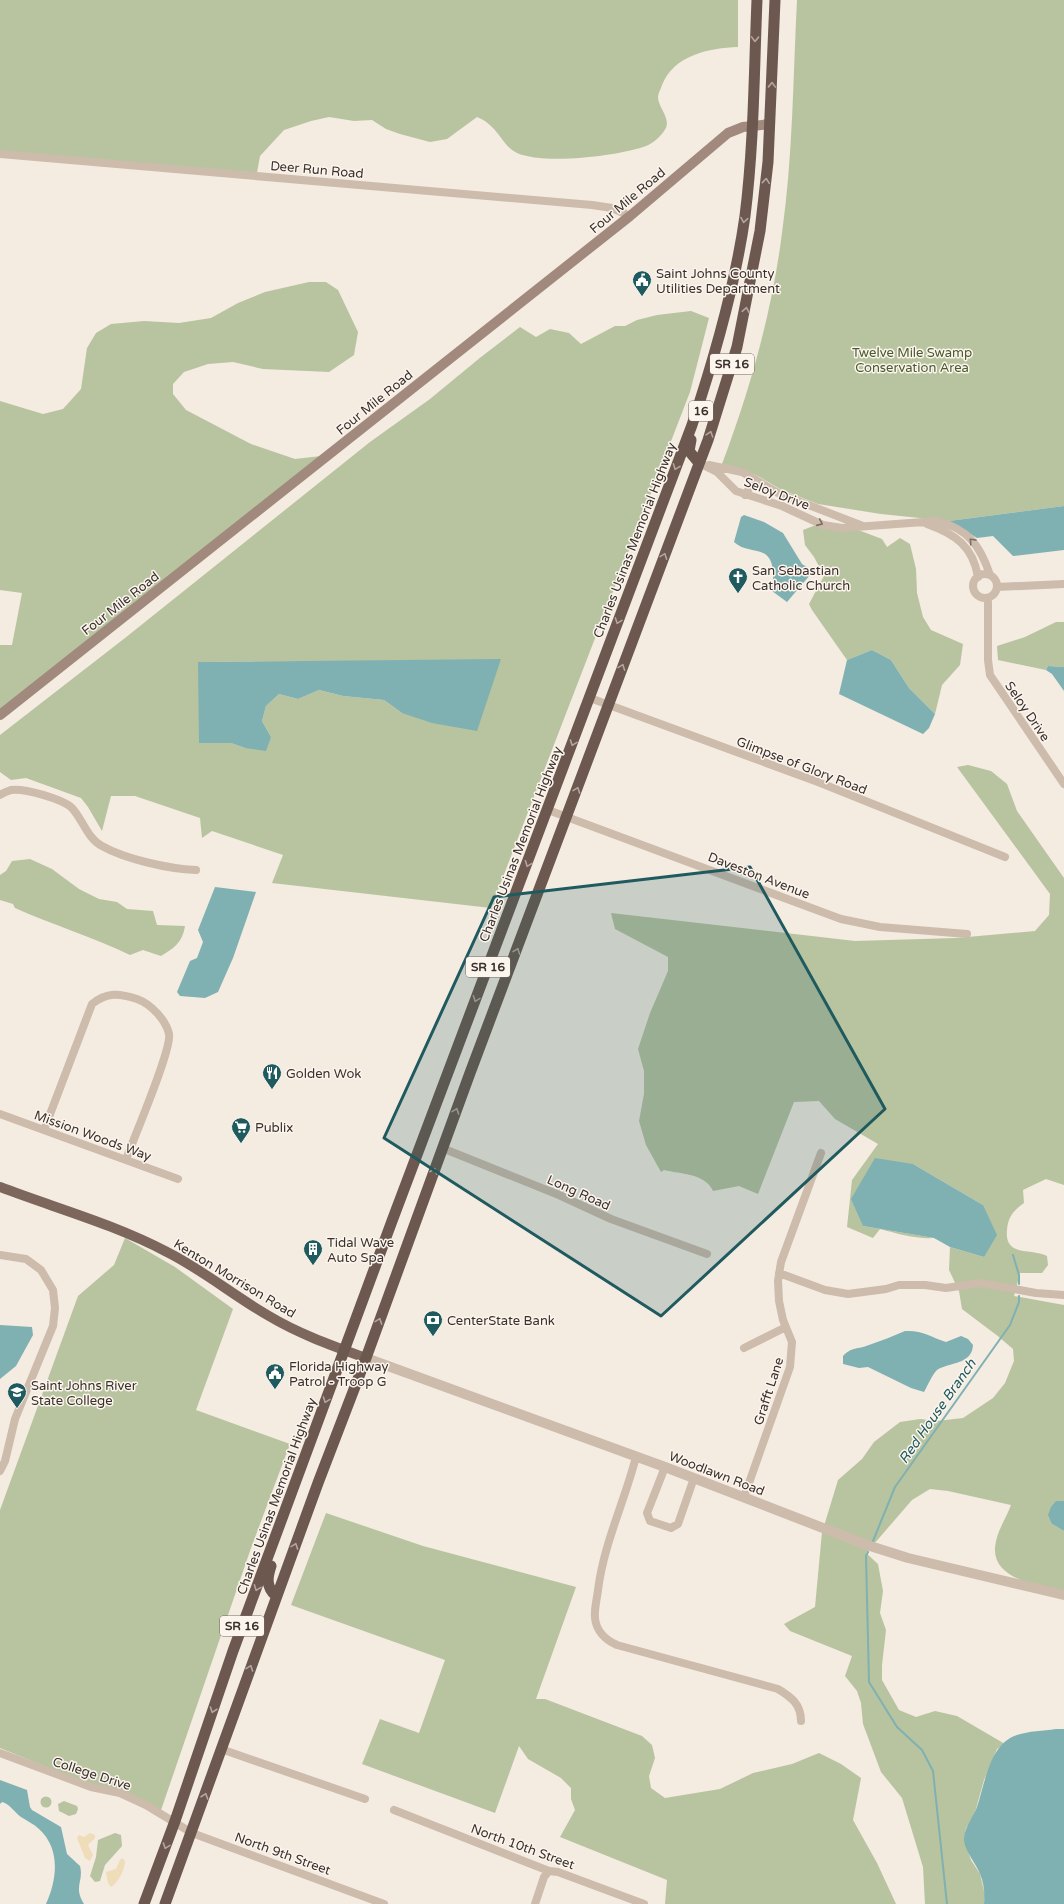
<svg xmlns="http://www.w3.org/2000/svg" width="1064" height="1904" font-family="'Varela Round',sans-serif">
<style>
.green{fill:#b8c4a0;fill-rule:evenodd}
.sand{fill:#efdcb8}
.water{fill:#7fb0b2}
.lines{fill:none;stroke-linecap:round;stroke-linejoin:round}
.stream{stroke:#7fb0b2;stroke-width:2}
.minor{stroke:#cdbbac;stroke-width:8}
.tertiary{stroke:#cdbbac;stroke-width:10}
.secondary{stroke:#a18a7d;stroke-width:10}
.primary{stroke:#7d675c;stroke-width:10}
.trunk{stroke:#6c584f;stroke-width:11}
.oneway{stroke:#b4a69e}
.oneway2{stroke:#7d6f65}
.marked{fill:#1f5a5e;fill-opacity:0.2;stroke:#1f5a5e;stroke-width:3;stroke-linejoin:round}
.labels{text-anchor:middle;stroke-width:3;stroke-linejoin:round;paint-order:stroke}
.shield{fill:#fbf5ee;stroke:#756b66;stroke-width:1}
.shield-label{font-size:12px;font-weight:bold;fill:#3b302b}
.street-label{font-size:13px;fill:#3b302b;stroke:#fbf5ee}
.poi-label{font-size:13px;fill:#3b302b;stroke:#fbf5ee;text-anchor:start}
.park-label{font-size:13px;fill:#4a5a2e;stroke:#fbf5ee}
.water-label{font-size:14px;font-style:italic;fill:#1f5a5e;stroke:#fbf5ee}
</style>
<rect width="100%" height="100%" fill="#f4ebe1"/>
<path class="green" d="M0 0H738V47C709 48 674 55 662 85 661 89 658 93 658 97 658 108 673 120 664 131 661 136 652 144 646 146 619 156 543 165 517 153 501 145 499 126 477 117L447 139 430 142 400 134 386 129 372 120 354 121 329 117 311 121 284 130 260 156 256 178 0 153Z
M797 0H1064V506L949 521 881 514 818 504 782 490 756 475 722 464C750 390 772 312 782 233 793 156 793 77 797 0Z
M309 282H326L338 290 358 332 354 355 329 372 263 369 233 362 208 364 184 372 173 384V394L186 410 251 444 295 459 321 456 0 710V645H12L22 593 0 590V401L43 414 63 409 81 389 87 348 96 333 111 324 144 321 179 323 211 318 238 303 265 292Z
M691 311 709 318 690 392 491 908 272 883 283 855 212 831 202 838 200 818 135 796H111L102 831 88 807 81 798 26 778 11 780 0 772V735L125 638 370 442 430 399 481 357 520 327 536 337 550 329 569 333 581 344 615 326H625L637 320 657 315ZM501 660 402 713 384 700 343 696 319 690 298 699 279 694 266 706 262 721 271 737 245 748 231 743 198 662Z
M821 523 837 531 853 528 882 539 887 547 900 538 910 544 916 569 917 593 923 617 931 630 963 644 960 665 942 685 935 714 909 688 891 660 872 650 847 660 812 610 809 604 824 576 814 557 805 545 803 530Z
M1056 622H1064V667L1048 666 1046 670 998 660 997 646 1025 637Z
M968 765 991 771 1007 784 1017 811 1064 878V1185L1046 1179 1023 1190 1024 1203C1013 1211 1008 1217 1007 1230 1004 1258 1033 1248 1047 1256L1048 1265 1042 1273H1020L1014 1296 1064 1305V1501H1056L1052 1524 1064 1531V1592C1042 1586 993 1580 995 1548 996 1532 1006 1519 1011 1505L948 1491 930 1489 912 1500 874 1544 824 1526 838 1480 862 1459 874 1442 900 1422 920 1419 937 1421 963 1418 993 1398 1005 1383 1014 1361 1013 1349 999 1337 962 1309 959 1291 949 1270 950 1247 984 1257 983 1205 913 1164 863 1226 934 1238C915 1239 899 1234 880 1229L873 1238 847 1227 852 1180 878 1144 835 1119 819 1101 794 1102 758 1194 739 1186 713 1191C705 1173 680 1174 664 1170L661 1172 646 1145 639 1121 644 1094V1071L638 1049 650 1013 668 971V957L615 929 611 913 855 941 956 938 1035 931 1049 915 1050 894 957 767Z
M30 859 52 869 79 889 99 899 117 902 127 909 153 911 157 925 185 926C183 942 173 949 161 956L143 950 130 955C93 937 53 925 15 908L13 904 0 900V875L6 871 12 861Z
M125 1238 175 1267 233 1309 196 1410 290 1444 251 1548 160 1813 0 1748V1510L78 1296 114 1265Z
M326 1513 423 1546 576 1587 536 1699H545L642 1736 652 1745 655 1758 649 1776 651 1788 665 1798 720 1789 753 1773 792 1764 819 1753 841 1764 861 1778 853 1820 877 1863 896 1904H665L667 1880 560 1837 575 1810 571 1799V1788L561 1778 528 1759 519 1746 495 1813 362 1764 380 1719 419 1733 445 1660 291 1605Z
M822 1532 869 1550 866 1553 878 1564 883 1591 880 1613 886 1630 882 1665V1680L899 1710 916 1717 935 1711 957 1716 1005 1744 997 1749 984 1780 974 1816 966 1828 964 1839 971 1860 980 1874 985 1895 984 1904H925L923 1867 902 1798 881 1772 863 1724 861 1703 857 1691 845 1676 852 1656 790 1631 784 1624 815 1607Z
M40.5 1802a5.5 5.5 0 1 1 11 0a5.5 5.5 0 1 1-11 0Z
M64 1801 77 1806 78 1809 76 1814 69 1816 59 1811 58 1804Z
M115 1833 121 1835 122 1846 105 1865 100 1881 95 1882 90 1876 96 1857 98 1840Z"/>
<path class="sand" d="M90 1833 95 1835V1838L88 1845 93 1855 90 1861 85 1858 77 1838 79 1835 84 1837Z
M122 1858 125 1861C125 1869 118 1883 111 1887L108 1883 106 1872 116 1869 120 1860Z"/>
<path class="water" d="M1064 506V550L1013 556 993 536 977 538 949 521Z
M744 515 764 522 783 533 802 564 810 569V575L787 602 772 591C772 584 774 578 773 572 771 543 749 556 734 542L741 517Z
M872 650 891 660 909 688 935 714 929 728 923 734 839 694 847 660Z
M501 659 477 731 432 723 402 713 384 700 343 696 319 690 298 699 279 694 266 706 262 721 271 737 266 751 245 748 231 743H199L198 662Z
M1048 666 1064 667V691L1052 674 1046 670Z
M215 887 256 892 233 958 218 992 205 998 180 996 177 992 190 961 197 958 203 942 198 930Z
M875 1158 913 1164 983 1205 997 1235 984 1257 950 1247 934 1238 863 1226 851 1199Z
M0 1325 32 1327 33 1335 16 1366 0 1379Z
M905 1331C922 1330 931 1337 946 1342L961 1336 968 1339 973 1345C972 1365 949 1362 937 1370 932 1375 928 1385 924 1392L911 1388 868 1367 859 1368 843 1364V1356C853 1346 857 1350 869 1345 881 1341 893 1336 905 1331Z
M1056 1501H1064V1531L1052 1524 1048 1515 1051 1507Z
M1056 1729H1064V1904H984C985 1894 984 1883 980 1874 976 1863 966 1853 964 1841 963 1829 973 1818 977 1807 985 1784 989 1744 1017 1735 1029 1731 1043 1731 1056 1729Z
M0 1780 27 1790 30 1807 32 1810 61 1827 67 1854 80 1866C84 1882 73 1886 84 1904H46C57 1880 61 1849 39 1829 34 1824 27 1821 21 1817 14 1812 10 1804 2 1802L0 1804Z"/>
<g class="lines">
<path class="stream" d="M1013 1255 1019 1275V1284
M873 1541 895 1487 1010 1325 1019 1302V1296
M868 1552 866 1556 869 1682 897 1727 922 1750 933 1771 947 1904"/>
<path class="minor" d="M0 154 592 205 612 208 630 216
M699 463 717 472 736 491 782 506 823 525 842 528 937 521C968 529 980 545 990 575
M709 465 742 472 780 494 863 526
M745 495 755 479
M927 524C955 534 973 546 978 577
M973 586a12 12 0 1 1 24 0a12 12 0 1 1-24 0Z
M997 587 1064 584
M988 598V660L990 675 1064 784
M590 698 818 782 1005 857
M0 795C3 793 8 791 11 790 24 788 63 799 72 808 83 820 87 838 102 846 125 859 169 869 196 870
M548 810 841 919 880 927 967 934
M0 1114 178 1179
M44 1130 92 1004C107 992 119 993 137 999 151 1004 166 1020 169 1034 172 1050 133 1139 126 1160
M442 1148 559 1195 611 1219 707 1254
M0 1255 26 1259 41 1270 53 1290 55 1308 53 1326 15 1419 5 1461 0 1471
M779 1273 825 1290 848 1294 886 1289 899 1285H925L946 1288 980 1283 1036 1293 1064 1295
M744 1348 786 1327
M636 1457C624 1503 604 1543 598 1590 597 1599 594 1609 595 1618 596 1631 606 1640 617 1645L778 1689C791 1697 801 1704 801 1721
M665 1467 647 1513 650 1521 671 1528 678 1524 694 1478
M744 1497 790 1367 792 1342 783 1320 779 1301 778 1281 781 1262 821 1153
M221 1749 365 1799
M0 1753 91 1787 120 1793 146 1805 192 1833 384 1904
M394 1810 549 1871 558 1872 644 1904
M535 1904 544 1877 549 1871"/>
<path class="tertiary" d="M366 1358 665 1467 867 1545 908 1558 1064 1595"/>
<path class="secondary" d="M0 715 630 216 728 133 743 127 770 124"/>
<path class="primary" d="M0 1187C55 1208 114 1224 167 1252 203 1270 234 1296 269 1316 299 1334 333 1346 366 1358"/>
<path class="trunk" d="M691 440 689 451 699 463
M271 1566C267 1578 266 1587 276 1596
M144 1904 175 1821 233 1651 392 1221 692 425C715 356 735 287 745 216 754 144 754 72 757 0
M165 1904 318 1483 366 1358 470 1073 708 440 737 347 760 231 768 162 775 0"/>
</g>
<defs><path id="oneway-chevron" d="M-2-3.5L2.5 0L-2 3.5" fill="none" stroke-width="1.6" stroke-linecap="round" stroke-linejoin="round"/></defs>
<g class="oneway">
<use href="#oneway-chevron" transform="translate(755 39) rotate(92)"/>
<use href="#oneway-chevron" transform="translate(772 85) rotate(-88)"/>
<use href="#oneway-chevron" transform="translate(766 181) rotate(-84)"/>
<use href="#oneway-chevron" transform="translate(744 220) rotate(99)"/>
<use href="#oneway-chevron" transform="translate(746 310) rotate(-79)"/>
<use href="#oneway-chevron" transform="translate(710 434) rotate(-72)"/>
<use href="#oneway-chevron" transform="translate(676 467) rotate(111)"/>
<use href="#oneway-chevron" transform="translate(664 556) rotate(-69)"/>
<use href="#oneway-chevron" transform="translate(618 621) rotate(110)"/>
<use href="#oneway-chevron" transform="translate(622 667) rotate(-69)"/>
<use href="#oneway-chevron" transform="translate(573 743) rotate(110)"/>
<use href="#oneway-chevron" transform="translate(577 790) rotate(-70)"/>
<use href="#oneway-chevron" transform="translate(528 864) rotate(111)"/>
<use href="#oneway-chevron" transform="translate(517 951) rotate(-69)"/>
<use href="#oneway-chevron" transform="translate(476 999) rotate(111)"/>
<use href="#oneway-chevron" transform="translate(456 1111) rotate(-70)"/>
<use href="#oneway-chevron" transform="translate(434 1171) rotate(-70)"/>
<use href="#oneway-chevron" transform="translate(379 1321) rotate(-70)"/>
<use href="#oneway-chevron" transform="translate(326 1400) rotate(110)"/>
<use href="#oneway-chevron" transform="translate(295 1546) rotate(-70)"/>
<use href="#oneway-chevron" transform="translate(257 1588) rotate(111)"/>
<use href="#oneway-chevron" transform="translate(250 1668) rotate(-70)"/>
<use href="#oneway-chevron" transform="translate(213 1710) rotate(109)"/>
<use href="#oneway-chevron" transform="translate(205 1796) rotate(-71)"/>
<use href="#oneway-chevron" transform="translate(166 1846) rotate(110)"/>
</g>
<g class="oneway2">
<use href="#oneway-chevron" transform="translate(820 523) rotate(24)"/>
<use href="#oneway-chevron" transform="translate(972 541) rotate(-133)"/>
</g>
<path class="marked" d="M750 867 885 1109 661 1316 384 1138 494 897Z"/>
<defs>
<symbol id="civic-pin" viewBox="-11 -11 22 30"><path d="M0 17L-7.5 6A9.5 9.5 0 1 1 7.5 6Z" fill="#1f5a5e" stroke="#fbf5ee"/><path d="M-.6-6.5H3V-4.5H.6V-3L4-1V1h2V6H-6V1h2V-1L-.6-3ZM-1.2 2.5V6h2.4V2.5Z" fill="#fff"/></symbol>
<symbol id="church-pin" viewBox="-11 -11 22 30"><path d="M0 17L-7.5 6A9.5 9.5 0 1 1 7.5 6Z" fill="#1f5a5e" stroke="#fbf5ee"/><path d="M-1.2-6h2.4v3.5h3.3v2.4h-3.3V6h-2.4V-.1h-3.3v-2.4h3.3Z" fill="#fff"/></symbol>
<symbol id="restaurant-pin" viewBox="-11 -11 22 30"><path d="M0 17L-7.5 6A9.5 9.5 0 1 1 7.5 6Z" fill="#1f5a5e" stroke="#fbf5ee"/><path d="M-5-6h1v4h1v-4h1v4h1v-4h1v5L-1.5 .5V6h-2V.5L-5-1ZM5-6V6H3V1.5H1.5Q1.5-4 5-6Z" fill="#fff"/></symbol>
<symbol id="supermarket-pin" viewBox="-11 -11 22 30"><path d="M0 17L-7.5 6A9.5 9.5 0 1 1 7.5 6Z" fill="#1f5a5e" stroke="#fbf5ee"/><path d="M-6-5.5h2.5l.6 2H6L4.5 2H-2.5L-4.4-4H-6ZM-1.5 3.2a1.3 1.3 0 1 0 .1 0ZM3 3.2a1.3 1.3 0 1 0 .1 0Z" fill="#fff"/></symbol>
<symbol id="building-pin" viewBox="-11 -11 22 30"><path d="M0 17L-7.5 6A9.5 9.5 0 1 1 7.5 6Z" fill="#1f5a5e" stroke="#fbf5ee"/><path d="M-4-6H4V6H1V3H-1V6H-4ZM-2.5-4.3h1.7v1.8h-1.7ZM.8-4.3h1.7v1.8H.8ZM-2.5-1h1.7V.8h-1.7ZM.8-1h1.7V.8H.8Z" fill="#fff"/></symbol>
<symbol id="bank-pin" viewBox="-11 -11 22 30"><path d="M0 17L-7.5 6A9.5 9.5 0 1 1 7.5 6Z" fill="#1f5a5e" stroke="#fbf5ee"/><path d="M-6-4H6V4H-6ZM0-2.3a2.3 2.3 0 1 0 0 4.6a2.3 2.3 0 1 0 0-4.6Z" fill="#fff"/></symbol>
<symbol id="university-pin" viewBox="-11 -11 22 30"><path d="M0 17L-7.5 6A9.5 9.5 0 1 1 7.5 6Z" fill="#1f5a5e" stroke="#fbf5ee"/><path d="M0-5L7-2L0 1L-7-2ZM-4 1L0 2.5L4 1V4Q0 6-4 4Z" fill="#fff"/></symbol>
</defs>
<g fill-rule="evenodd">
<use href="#civic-pin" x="631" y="269" width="22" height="30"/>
<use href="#church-pin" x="727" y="566" width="22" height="30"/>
<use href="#restaurant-pin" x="261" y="1062" width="22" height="30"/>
<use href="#supermarket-pin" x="230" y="1116" width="22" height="30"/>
<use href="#building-pin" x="302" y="1238" width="22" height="30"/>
<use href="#bank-pin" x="422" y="1309" width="22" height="30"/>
<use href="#civic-pin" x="264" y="1362" width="22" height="30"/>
<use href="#university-pin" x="6" y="1381" width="22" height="30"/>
</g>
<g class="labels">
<g class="shield">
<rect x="710" y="354" width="44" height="20" rx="3"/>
<rect x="689" y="401" width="24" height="20" rx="3"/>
<rect x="466" y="957" width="44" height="20" rx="3"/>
<rect x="220" y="1616" width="44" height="20" rx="3"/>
</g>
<g class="shield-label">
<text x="732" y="368">SR 16</text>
<text x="701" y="415">16</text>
<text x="488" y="971">SR 16</text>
<text x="242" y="1630">SR 16</text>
</g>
<g class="street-label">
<text transform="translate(317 169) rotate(5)" y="5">Deer Run Road</text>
<text transform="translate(627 200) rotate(-40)" y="5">Four Mile Road</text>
<text transform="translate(374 402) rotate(-39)" y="5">Four Mile Road</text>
<text transform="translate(777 493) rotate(21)" y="5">Seloy Drive</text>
<text transform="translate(634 540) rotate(-69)" y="5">Charles Usinas Memorial Highway</text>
<text transform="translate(120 603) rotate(-38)" y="5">Four Mile Road</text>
<text transform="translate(1028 711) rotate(56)" y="5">Seloy Drive</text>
<text transform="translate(802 765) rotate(21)" y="5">Glimpse of Glory Road</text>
<text transform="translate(520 844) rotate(-69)" y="5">Charles Usinas Memorial Highway</text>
<text transform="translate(759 875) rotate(21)" y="5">Daveston Avenue</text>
<text transform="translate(93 1135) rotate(20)" y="5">Mission Woods Way</text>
<text transform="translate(579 1192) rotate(24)" y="5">Long Road</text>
<text transform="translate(235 1278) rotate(31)" y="5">Kenton Morrison Road</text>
<text transform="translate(768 1391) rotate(-72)" y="5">Grafft Lane</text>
<text transform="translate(717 1473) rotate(21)" y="5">Woodlawn Road</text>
<text transform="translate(276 1496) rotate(-70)" y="5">Charles Usinas Memorial Highway</text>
<text transform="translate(92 1773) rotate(18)" y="5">College Drive</text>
<text transform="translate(523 1846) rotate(20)" y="5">North 10th Street</text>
<text transform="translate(283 1853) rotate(20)" y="5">North 9th Street</text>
</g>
<g class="poi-label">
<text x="656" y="278">Saint Johns County<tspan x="656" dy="15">Utilities Department</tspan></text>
<text x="752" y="575">San Sebastian<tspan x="752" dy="15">Catholic Church</tspan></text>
<text x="286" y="1078">Golden Wok</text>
<text x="255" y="1132">Publix</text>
<text x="327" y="1247">Tidal Wave<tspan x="327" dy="15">Auto Spa</tspan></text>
<text x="447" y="1325">CenterState Bank</text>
<text x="289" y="1371">Florida Highway<tspan x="289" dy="15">Patrol - Troop G</tspan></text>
<text x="31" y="1390">Saint Johns River<tspan x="31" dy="15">State College</tspan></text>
</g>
<g class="park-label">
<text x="912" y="357">Twelve Mile Swamp<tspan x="912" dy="15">Conservation Area</tspan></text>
</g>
<g class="water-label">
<text transform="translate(937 1411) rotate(-55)" y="5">Red House Branch</text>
</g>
</g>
</svg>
